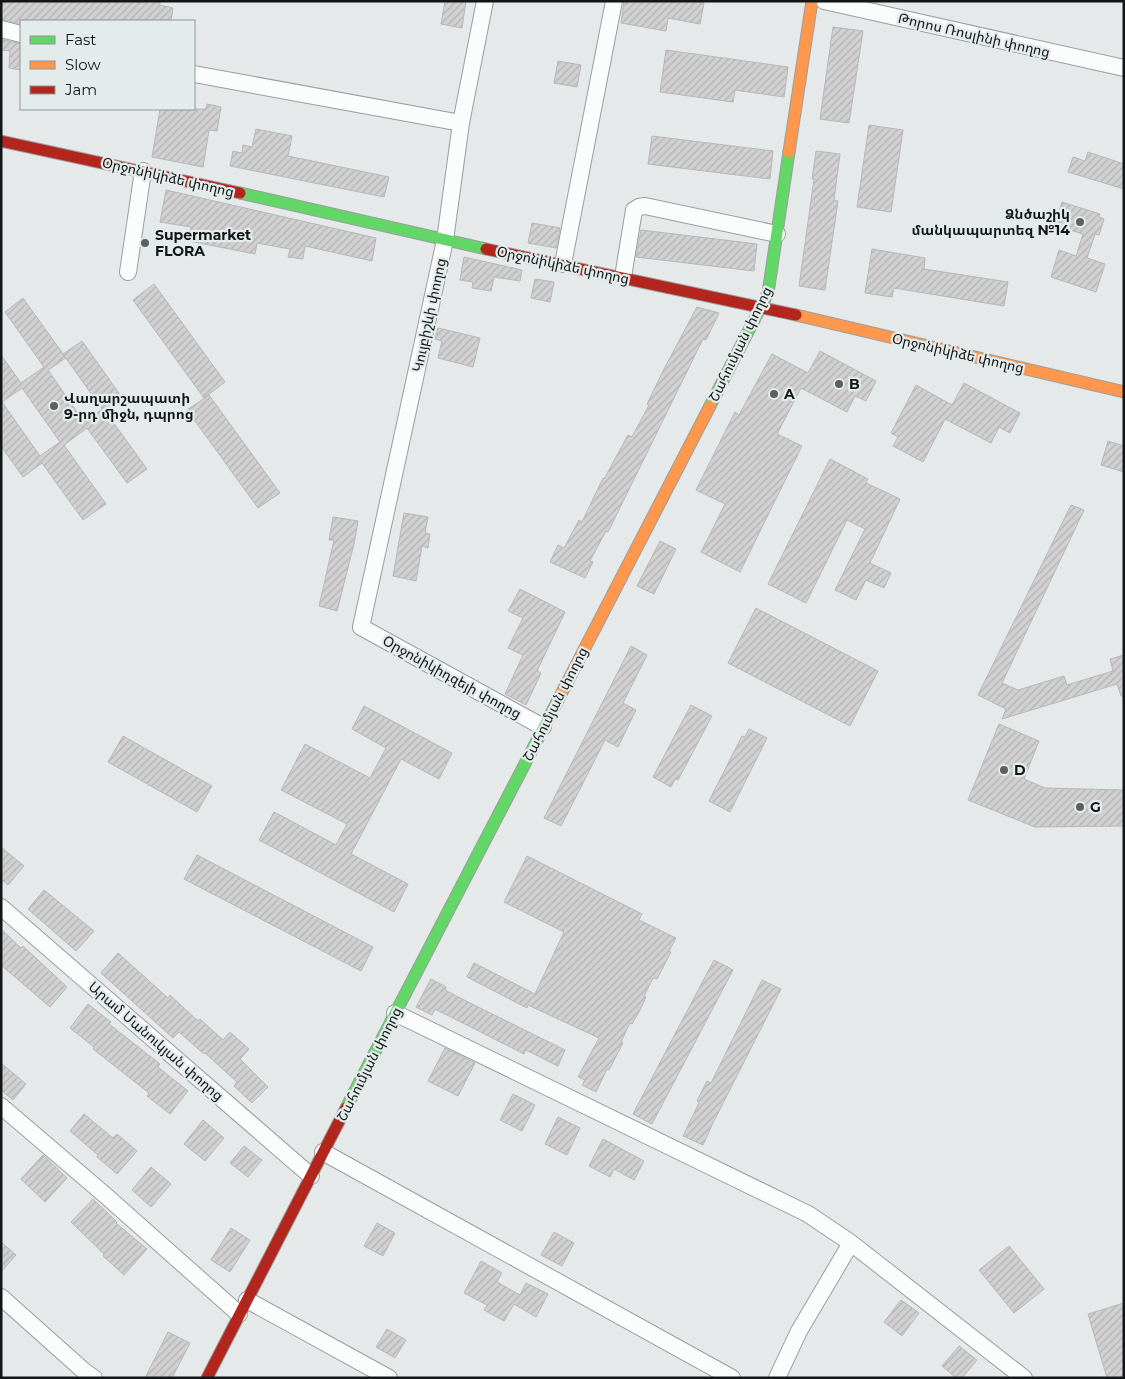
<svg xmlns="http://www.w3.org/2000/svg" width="1125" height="1379" font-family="Montserrat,'Noto Sans Armenian',sans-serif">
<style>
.building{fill:url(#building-hatch);stroke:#b6b8b8;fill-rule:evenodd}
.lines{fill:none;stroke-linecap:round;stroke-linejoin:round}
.street-casing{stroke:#9b9e9e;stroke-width:18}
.fast-casing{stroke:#9b9e9e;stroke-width:13}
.slow-casing{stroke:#9b9e9e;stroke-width:13}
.jam-casing{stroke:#9b9e9e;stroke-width:13}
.street{stroke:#fbfcfc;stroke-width:16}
.fast{stroke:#63d668;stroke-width:11}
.slow{stroke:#ff974d;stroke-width:11}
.jam{stroke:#b3261e;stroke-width:11}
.poi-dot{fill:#5c6060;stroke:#e3ebeb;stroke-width:2}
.labels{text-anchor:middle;stroke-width:4.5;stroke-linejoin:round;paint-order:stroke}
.street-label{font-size:14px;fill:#131616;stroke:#e3ebeb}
.poi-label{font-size:14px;font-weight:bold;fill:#131616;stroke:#e3ebeb;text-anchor:start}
</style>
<defs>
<pattern id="building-hatch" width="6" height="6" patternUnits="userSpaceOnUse" patternTransform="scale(1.25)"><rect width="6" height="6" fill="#d1d1d2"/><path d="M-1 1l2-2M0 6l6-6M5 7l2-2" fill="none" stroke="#b3b3b4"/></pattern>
</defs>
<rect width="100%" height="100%" fill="#e5e9e9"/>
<path class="building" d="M1 1H133L142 3 143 1H160V5L173 8 171 21H21V24L1 19Z
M445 1H466L462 28 441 24Z
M624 1H694L704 3 700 24 668 18 666 31 621 23Z
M833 27 863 31 849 123 820 119Z
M1 39 21 44V70L9 68 10 51 1 50Z
M666 50 788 67 784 97 735 90 733 102 660 92Z
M558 61 581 65 577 87 554 83Z
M207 104 221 107 217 131 209 130 203 167 152 157 160 109H206Z
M869 125 903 130 891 212 857 207Z
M256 129 292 136 288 156 389 177 384 197 230 166 233 151 242 153 243 145 252 147Z
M652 136 773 151 770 179 648 164Z
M816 151 840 154 834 200 838 201 825 290 799 286 814 179H812Z
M1088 152 1124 164V189L1068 172 1073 157 1085 161Z
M166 190 376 238 372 261 305 246 303 259 288 257 290 249 257 243 255 254 189 241 191 227 160 222Z
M1062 202 1100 214 1099 217 1104 219 1099 235 1095 234 1087 258 1105 264 1096 292 1051 277 1059 250 1076 256 1083 234 1055 225Z
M532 223 560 228 556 248 528 243Z
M641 230 757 244 754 271 636 257Z
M872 249 925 258 924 269 1008 282 1004 306 894 288 892 297 865 293Z
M464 257 522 270 520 281 494 277 491 291 472 288 473 282 460 280Z
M535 279 554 282 550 302 531 298Z
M154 284 225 382 204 398 133 300Z
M23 298 66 358 48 370 84 422 102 409 63 354 82 341 123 399 105 411 147 469 127 483 87 428 64 445 106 504 83 520 42 463 23 477 1 446V355L21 383 44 367 5 312ZM22 388 60 442 40 456 2 402Z
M697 307 719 313 706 340 703 339 608 532 606 531 590 561 593 562 585 578 550 562 558 545 564 548 579 520 582 522 603 478 604 479 628 435 632 437 649 405 647 404 665 367Z
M438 328 480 338 473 367 438 358 442 341 435 339Z
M820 351 876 381 866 401 855 396 847 412 801 388 777 434 802 446 740 572 701 552 725 504 696 490 735 412 739 415 772 354 808 373Z
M964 383 1020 413 1010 433 999 427 991 443 945 419 923 462 893 446 898 437 891 433 916 385 952 405Z
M209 395 280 493 258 508 187 410Z
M1108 441 1124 446V472L1101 465Z
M830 459 868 479 866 483 900 499 870 563 891 573 884 588 866 580 856 600 835 590 865 529 847 520 806 603 768 584Z
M1071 505 1084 510 1002 683 1018 690 1064 676 1067 685 1113 671 1110 659 1124 655V696H1121L1117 684 1002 719 1006 709 978 695Z
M404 513 428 517 425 533 430 534 428 548 422 546 416 581 393 576Z
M333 517 358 521 354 544 337 611 319 606 334 540H329Z
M660 541 676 549 654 594 637 586Z
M520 589 565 612 537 671 541 673 526 705 505 694 523 655 508 648 523 618 508 611Z
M756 608 878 671 850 726 728 663Z
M631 646 647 655 623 703 636 710 618 747 605 740 561 826 544 818Z
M691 705 712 716 678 780 675 779 671 787 653 777Z
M364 706 452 753 439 779 401 759 351 854 408 884 394 912 259 840 274 812 336 845 347 824 281 790 305 744 370 778 386 748 352 729Z
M999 724 1039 741 1024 779 1045 788 1124 790V826L1035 827 968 800Z
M749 729 767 738 730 812 709 801 742 736 745 737Z
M123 736 212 786 197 812 108 762Z
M1 847 24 866 8 885 1 879Z
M197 855 373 947 361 971 184 879Z
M527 856 642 914 639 920 676 938 669 951 671 952 657 979 653 978 644 996 646 997 640 1010 632 1024 630 1023 621 1042 623 1043 609 1070 607 1069 596 1092 582 1085 585 1080 578 1077 599 1038 528 1005 527 1008 467 977 474 963 535 994 564 932 504 902Z
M44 890 94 931 76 951 28 909Z
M1 929 21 948 23 946 67 987 50 1007 1 965Z
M118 953 168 998 170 995 198 1021 200 1019 223 1040 230 1032 249 1049 240 1059 268 1087 252 1103 234 1086 237 1082 205 1053 204 1054 179 1032 173 1038 101 973Z
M714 960 733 970 652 1124 633 1114Z
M431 979 446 987 445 990 468 1002 565 1050 558 1066 526 1050 524 1054 435 1009 432 1015 416 1007Z
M762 980 781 989 712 1125 703 1145 683 1136 697 1107 699 1102 697 1101 707 1081 711 1083Z
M88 1004 111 1022 109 1024 160 1064 158 1067 188 1091 170 1114 147 1096 149 1093 93 1049 94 1047 70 1028Z
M445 1048 475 1063 458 1096 428 1081Z
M1 1063 26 1084 13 1100 1 1090Z
M513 1094 535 1105 522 1131 500 1120Z
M84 1114 113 1138 117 1134 137 1151 117 1174 97 1157 98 1155 70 1131Z
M558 1117 580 1128 567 1155 545 1144Z
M203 1120 224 1138 205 1161 184 1144Z
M603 1139 644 1161 634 1180 614 1169 610 1177 589 1166Z
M244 1146 262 1160 248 1177 230 1163Z
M43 1155 67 1178 45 1202 21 1179Z
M151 1167 171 1184 151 1207 132 1190Z
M93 1199 117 1222 116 1223 147 1249 124 1275 103 1256 104 1254 71 1222Z
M377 1223 395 1233 383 1256 364 1246Z
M231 1228 250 1240 230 1272 211 1260Z
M554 1232 574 1243 562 1266 541 1255Z
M1 1242 16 1255 1 1272Z
M1009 1246 1044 1289 1014 1313 979 1270Z
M481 1261 502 1273 497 1282 520 1295 526 1283 548 1294 536 1317 514 1304 504 1321 484 1310 487 1305 464 1293Z
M901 1300 919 1313 902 1336 884 1322Z
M1124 1303V1378H1107L1088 1314Z
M387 1329 406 1340 395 1358 376 1347Z
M168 1332 190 1343 172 1378H145Z
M959 1346 977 1360 962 1378H956L942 1366Z"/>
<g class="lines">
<defs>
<path id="street" d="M485 1 461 123 445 240 361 627 543 727
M824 1 1124 68
M1 29 21 34
M194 74 461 123
M563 264 614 1
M128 272 143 171
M623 277 634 210 639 207 645 206 777 234
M1 907 311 1176
M395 1013 808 1214 851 1243 1024 1378
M1 1106 105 1195 239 1314
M323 1152 732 1378
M1 1297 84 1371 94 1378
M247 1300 389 1378
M777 1378 799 1331 851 1243"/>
<path id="fast" d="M240 193 486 249
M710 406 768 293 789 152
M346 1108 557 702"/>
<path id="slow" d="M789 152 812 1
M796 315 1124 392
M557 702 710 406"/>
<path id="jam" d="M1 141 240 193
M486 249 796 315
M207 1378 346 1108"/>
</defs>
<use href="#street" class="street-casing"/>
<use href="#fast" class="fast-casing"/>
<use href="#slow" class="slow-casing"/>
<use href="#jam" class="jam-casing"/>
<use href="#street" class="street"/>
<use href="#fast" class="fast"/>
<use href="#slow" class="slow"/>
<use href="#jam" class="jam"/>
</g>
<g class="poi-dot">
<circle cx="1080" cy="222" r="5"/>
<circle cx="145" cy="243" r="5"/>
<circle cx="839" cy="384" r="5"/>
<circle cx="774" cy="394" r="5"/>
<circle cx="54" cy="406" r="5"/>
<circle cx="1004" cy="770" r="5"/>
<circle cx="1080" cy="807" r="5"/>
</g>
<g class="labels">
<g class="street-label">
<text transform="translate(974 35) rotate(13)" y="5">Թորոս Ռոսլինի փողոց</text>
<text transform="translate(168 177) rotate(13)" y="5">Օրջոնիկիձե փողոց</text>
<text transform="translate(563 265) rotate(12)" y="5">Օրջոնիկիձե փողոց</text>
<text transform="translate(429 315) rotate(-78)" y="5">Կույբիշևի փողոց</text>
<text transform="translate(740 344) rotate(-64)" y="5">Շահումյան փողոց</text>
<text transform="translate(958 353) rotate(13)" y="5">Օրջոնիկիձե փողոց</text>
<text transform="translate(452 677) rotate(29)" y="5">Օրջոնիկիդզեյի փողոց</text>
<text transform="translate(555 704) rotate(-63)" y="5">Շահումյան փողոց</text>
<text transform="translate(156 1041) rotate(41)" y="5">Արամ Մանուկյան փողոց</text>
<text transform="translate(369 1064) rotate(-63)" y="5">Շահումյան փողոց</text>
</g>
<g class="poi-label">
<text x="1070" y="219" text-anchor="end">Ձնծաշիկ<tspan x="1070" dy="16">մանկապարտեզ №14</tspan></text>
<text x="155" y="240">Supermarket<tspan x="155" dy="16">FLORA</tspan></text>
<text x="849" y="389">B</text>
<text x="784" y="399">A</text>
<text x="64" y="403">Վաղարշապատի<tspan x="64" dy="16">9-րդ միջն, դպրոց</tspan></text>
<text x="1014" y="775">D</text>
<text x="1090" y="812">G</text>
</g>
</g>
<rect width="1125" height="1379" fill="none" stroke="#131616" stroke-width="5"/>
<rect x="20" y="20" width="175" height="90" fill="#e3ebeb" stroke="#909696"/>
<rect x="30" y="36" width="25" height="8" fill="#63d668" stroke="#909696"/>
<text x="65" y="45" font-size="15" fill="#131616">Fast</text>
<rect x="30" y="61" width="25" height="8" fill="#ff974d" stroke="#909696"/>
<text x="65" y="70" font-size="15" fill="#131616">Slow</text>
<rect x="30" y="86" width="25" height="8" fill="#b3261e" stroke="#909696"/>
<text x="65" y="95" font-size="15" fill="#131616">Jam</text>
</svg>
